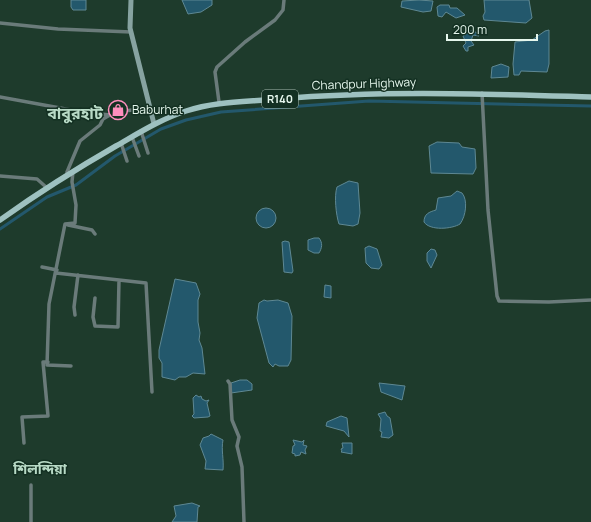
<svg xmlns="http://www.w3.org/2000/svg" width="591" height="522" font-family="Manrope,'Noto Sans Bengali',sans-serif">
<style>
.water{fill:#23586c;stroke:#5e8893}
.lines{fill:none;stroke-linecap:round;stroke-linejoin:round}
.canal{stroke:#23586c;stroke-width:3}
.minor{stroke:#6a7b7a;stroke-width:3.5}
.secondary{stroke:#87a3a1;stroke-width:5}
.primary{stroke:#9ec1c0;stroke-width:5.5}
.labels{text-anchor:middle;stroke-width:3;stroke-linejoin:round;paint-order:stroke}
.shield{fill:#133022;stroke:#a7bbb0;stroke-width:1}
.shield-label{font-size:11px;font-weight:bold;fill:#e6f7ed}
.street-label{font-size:12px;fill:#e6f7ed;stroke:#133022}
.poi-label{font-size:12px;fill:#e6f7ed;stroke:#133022;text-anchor:start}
.quarter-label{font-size:14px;font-weight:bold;fill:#b8dac6;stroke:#133022}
.district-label{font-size:16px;font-weight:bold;fill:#b8dac6;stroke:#133022}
</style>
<rect width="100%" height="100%" fill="#1e3b2c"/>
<path class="water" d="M71 0H86V10H73L71 7Z
M182 0H212V5L201 12 188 14Z
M419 0 433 1 431 11 423 12 401 7 402 1Z
M484 0H529L532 18 526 23 484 20 483 16 485 12Z
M440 5H449L450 8H457L465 15 456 18 446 12 442 17 438 16 437 7Z
M472 30 477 33 479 36 473 35 471 41 474 45 468 47V51H466L463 46 466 43 463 36Z
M549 30V64L547 72 521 71 519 75H514L513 64 515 42 532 40 545 31Z
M501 64 509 67 508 77 491 78 492 67Z
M437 142 459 143 462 147 475 149 476 168 473 174 431 173 429 146Z
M349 181 358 183 360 213 358 224 353 226 339 224C336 215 334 196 337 187Z
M457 191 462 193C468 200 466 216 460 224 452 229 430 231 424 222 424 214 429 212 436 210L438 198 451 196Z
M256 218a10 10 0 1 1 20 0a10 10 0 1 1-20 0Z
M314 238H319C323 243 322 248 319 253H314L308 250V240Z
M285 241 289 242 293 271 292 273 284 272 282 242Z
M369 246 377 249 382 265 379 269 371 268 366 263 365 248Z
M431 249 435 250 437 255 431 268 427 261V253Z
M175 279 196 283 200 294 198 300V322L200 333 199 340 202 348 205 374 193 373 186 377H179L175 380 162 377V363L159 358V350Z
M325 285 331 286V298L324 297Z
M264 300 267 301 278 300 288 303 292 316 291 360 288 366H279L275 364 273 367 269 363 257 318 259 303Z
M240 380H247L252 384V390L231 393V383Z
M379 383 405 386 402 400 381 392Z
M196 395 199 397 201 396 202 399 206 401 209 400 207 403 210 416 208 417 194 418 192 416 194 414 193 398Z
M385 412 387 416 390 418 393 435 389 438 381 437 382 432 380 431 381 419 378 414Z
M341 416 347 418 349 437 344 431 326 426 327 422Z
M211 434 223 440C221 450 224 459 223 470L205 469 206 461 200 445 203 438 209 436Z
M293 440 302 442 304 440 303 445 307 446 305 450 306 454 301 452 300 455 295 456V454L292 453 293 446 295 445Z
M342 443H352V454L341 452 342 451 341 449 343 448Z
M192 503 200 506 198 507 197 522H172L176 516 174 506Z"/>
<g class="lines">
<path class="canal" d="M0 229 47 197 76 185 115 156 161 129 186 120 221 112 369 101 591 106"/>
<path class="minor" d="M0 23 58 29 131 32
M482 93 488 210 497 296 499 301 549 302 591 300
M0 97 82 112 110 115
M219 102 215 72 217 67 245 42 275 20 283 10 284 0
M141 131 148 153
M132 137 139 156
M121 143 127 161
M67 175V172L80 141 100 125 103 119 115 112 150 108
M0 176 37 179 46 187
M68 225 92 230 95 234
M42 267 57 270
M56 273 146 283 152 392
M95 298 93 317 95 326 118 327 119 280
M75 315 74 307 78 275
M71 366 47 365 49 304 65 224 75 223 76 205 72 182 73 171
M228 381 230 384 232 420 239 437 237 446 242 467 244 522
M24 443 22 417 48 416 43 362H48
M31 485V522"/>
<path class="secondary" d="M131 0 130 28 154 124"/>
<path class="primary" d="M0 220C38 193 76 169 116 146 139 133 161 119 186 111 216 101 247 102 278 99 383 90 487 94 591 97"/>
</g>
<defs>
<symbol id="shop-ring" viewBox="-11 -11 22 22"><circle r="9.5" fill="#133022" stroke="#fe8ebd" stroke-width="1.5"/><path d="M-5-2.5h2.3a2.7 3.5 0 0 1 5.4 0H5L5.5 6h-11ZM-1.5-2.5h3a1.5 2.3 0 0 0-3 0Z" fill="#fe8ebd"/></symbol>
</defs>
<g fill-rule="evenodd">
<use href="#shop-ring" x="107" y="99" width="22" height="22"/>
</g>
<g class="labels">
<rect class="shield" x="262" y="90" width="36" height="18" rx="3"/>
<g class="shield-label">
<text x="280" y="103">R140</text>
</g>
<g class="street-label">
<text transform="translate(364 84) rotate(-2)" y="4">Chandpur Highway</text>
</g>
<g class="poi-label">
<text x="132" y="114">Baburhat</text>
</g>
<g class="quarter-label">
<text x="40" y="474">শিলন্দিয়া</text>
</g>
<g class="district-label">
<text x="75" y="119">বাবুরহাট</text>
</g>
</g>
<path d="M447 34v6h90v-6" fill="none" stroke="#e6f7ed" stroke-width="2"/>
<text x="453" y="34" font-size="12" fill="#e6f7ed" stroke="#133022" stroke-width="3" paint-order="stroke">200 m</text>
</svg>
